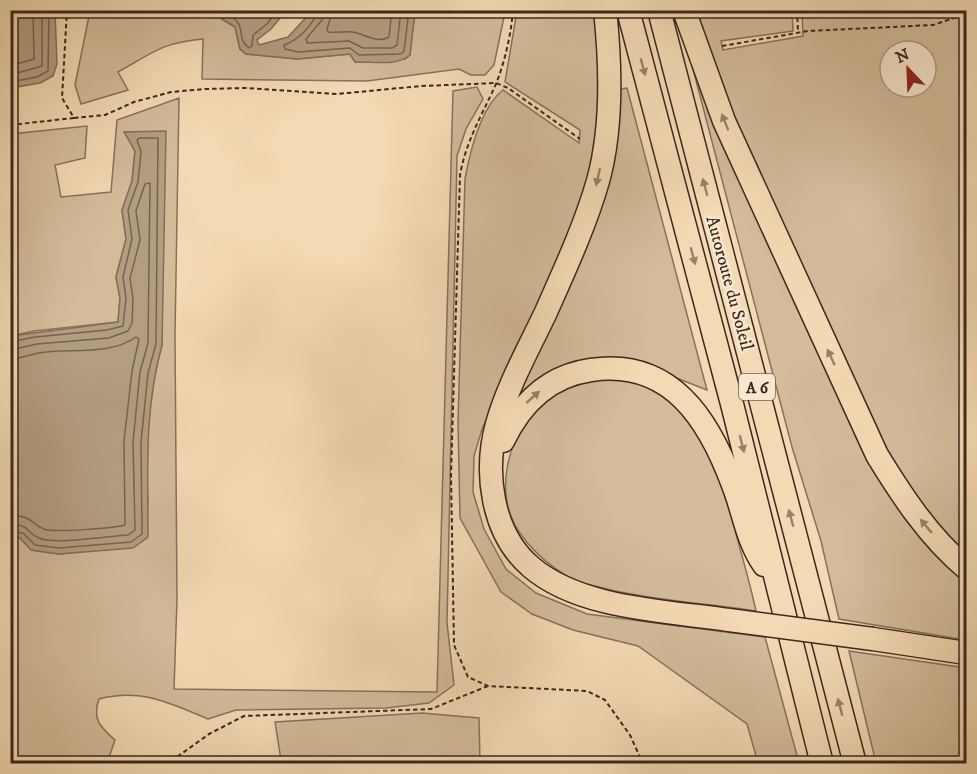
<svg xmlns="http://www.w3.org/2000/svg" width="977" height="774" font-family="'IM FELL DW Pica',serif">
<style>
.green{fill:#d4bc9b;stroke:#86725d;stroke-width:1.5;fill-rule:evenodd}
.water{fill:#b49e81;stroke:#836f5a;stroke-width:1.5}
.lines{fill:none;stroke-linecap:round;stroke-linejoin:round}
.shore{stroke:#766450;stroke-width:1.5}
.motorway-casing{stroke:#39291f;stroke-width:25}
.path{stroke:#39291f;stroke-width:2;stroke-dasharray:4.5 3;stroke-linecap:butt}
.motorway{stroke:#f4dab4;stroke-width:22}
.motorway-bridge-casing{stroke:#39291f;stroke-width:25;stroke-linecap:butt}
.motorway-bridge{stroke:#f4dab4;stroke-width:22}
.oneway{fill:#96826a}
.labels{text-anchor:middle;stroke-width:5;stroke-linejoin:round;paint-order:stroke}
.shield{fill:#f8e7ce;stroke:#726254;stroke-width:1.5}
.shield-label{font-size:16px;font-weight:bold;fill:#39291f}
.street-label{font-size:18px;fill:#39291f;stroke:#f8e7ce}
</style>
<rect width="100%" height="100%" fill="#f4dab4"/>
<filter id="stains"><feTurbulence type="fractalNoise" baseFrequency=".00333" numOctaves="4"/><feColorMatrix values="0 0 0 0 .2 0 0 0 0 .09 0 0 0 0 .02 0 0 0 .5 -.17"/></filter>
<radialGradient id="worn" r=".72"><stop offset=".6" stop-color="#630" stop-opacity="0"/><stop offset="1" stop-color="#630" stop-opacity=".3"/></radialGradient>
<path class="green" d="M90 11H209L235 27 240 49 246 54 297 59 350 54 355 62 405 59 410 55 415 11H502L504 17 494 65 485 75H471L459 69 367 81 202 79 203 39C160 43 153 53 118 72L128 90 81 104 75 85Z
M517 11H595L601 101 585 196 523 342 482 429 474 456 473 492 484 529 506 569 536 593 587 614 765 637 799 763H758L747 724 638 646 573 630 532 614 501 592 460 518 458 422 465 179C470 152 481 107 503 90L579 143 580 130 505 82Z
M690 11H792L793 31 721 41 723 50 803 36 802 11H966V558L932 522 879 444 741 146ZM890 51H926V87H890Z
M697 66 849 408 966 576V640L839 619 821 541 792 447 693 69Z
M477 87 483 99 466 129 457 156 447 623 454 685 429 703 386 708 236 710 208 719C169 703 142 688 99 699 92 719 100 727 115 740L107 763H11V537L20 538 32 550 59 554 87 551 148 505C145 451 148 397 162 345L148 132H125L135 151 132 181 122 210 126 239 116 277 120 298 118 322 34 331 11 336V134L87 126 85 158 55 165 61 197 111 192 117 120 179 98 175 335 177 599 174 689 437 692 453 91Z
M627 88 707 390 674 377 623 363 510 414 620 89Z
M620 378C695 391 717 466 735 530 742 557 750 583 756 611 706 603 655 601 607 589 597 586 585 585 576 581 550 568 520 542 510 514 494 466 523 402 571 385 586 380 604 379 620 378Z
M849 651 966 668V763H876Z
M422 713 479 718 480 763H261L281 760 275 722Z"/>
<path class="water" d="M11 10 55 11 57 64 53 76 40 83 11 88Z
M209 11H286L271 29 257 40 259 45 288 37 312 11H415L410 55C397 67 371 61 355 62L350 54 297 59 246 54 240 49 235 27Z
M166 131 162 345C144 409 148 472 148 537L133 548 59 554 31 550 20 538 11 537V336L118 322 120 298 116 277 126 239 122 210 132 181 135 151 124 132Z"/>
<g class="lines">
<path class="shore" d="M218 10C254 24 232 35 249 48L252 46 253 35 267 24 278 10
M317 10C315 24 297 41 284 45L285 49 298 52 350 48 359 55 401 54 404 51 409 10
M324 10 322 20 306 39 307 43 349 41 363 48H392L397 45 401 10
M333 10 327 29 328 32C336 33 345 31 353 32 365 34 376 44 389 37L392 10
M10 66 34 59 33 10
M10 75 42 66V10
M10 82 37 77 48 71 49 10
M10 342 35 337 107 330 123 326 126 298 123 277 132 239 128 210 138 182 141 152 137 140 139 138H158L156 344 148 373 141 442 142 534 131 542 59 548 35 545 23 533 10 532
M10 350 37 344 109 338 128 331 132 323 133 299 130 278 140 240 136 211 145 184 150 183 148 343 140 372 133 442 135 530 128 535C109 536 53 545 39 538 25 532 31 525 10 524
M10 359C20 359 29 355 38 353 69 348 110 356 136 337L139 339 132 371 124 441 125 525C115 528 54 533 44 529 30 524 34 516 10 515"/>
<defs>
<path id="motorway" d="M605 10C611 66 613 127 598 181 585 226 565 269 546 312 529 348 508 385 497 424 484 471 491 533 531 567 580 609 667 611 729 620
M628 10 732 404 822 764
M659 10 855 764
M684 10 724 121 877 455C902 496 929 537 966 568
M503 441C521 403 548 376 591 370 671 358 709 420 733 485 744 513 747 541 764 565
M873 639 966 653"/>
</defs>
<use href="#motorway" class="motorway-casing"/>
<path class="path" d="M513 10C511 35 505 61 496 84 482 115 466 141 460 175L451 475 454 645 468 677 488 686 587 691 605 700 630 735 643 764
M797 10 798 32
M722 46 808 31 933 25 966 14
M74 118 105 115 134 102 171 92 205 89 247 88 337 94 421 86 496 83 508 88 580 139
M10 125 74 118 62 98 67 10
M176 764 177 757 209 734 244 716 431 709 488 686"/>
<use href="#motorway" class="motorway"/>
<defs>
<path id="motorway-bridge" d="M729 620 873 639"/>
</defs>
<use href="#motorway-bridge" class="motorway-bridge-casing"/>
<use href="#motorway-bridge" class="motorway-bridge"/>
</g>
<defs><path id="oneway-solid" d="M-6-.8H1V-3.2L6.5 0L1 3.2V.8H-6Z" transform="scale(1.5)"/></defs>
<g class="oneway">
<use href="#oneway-solid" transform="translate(643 67) rotate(75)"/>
<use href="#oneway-solid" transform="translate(725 122) rotate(-112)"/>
<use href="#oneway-solid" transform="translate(598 177) rotate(103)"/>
<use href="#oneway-solid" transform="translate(705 187) rotate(-105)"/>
<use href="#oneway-solid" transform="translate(693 256) rotate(75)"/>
<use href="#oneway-solid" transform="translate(831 357) rotate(-115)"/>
<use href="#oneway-solid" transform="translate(533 397) rotate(-42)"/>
<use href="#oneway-solid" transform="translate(742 444) rotate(76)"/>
<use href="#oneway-solid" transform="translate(791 518) rotate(-105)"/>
<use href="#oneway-solid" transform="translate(926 526) rotate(-130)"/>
<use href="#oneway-solid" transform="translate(840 707) rotate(-105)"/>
</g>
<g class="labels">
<rect class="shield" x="739" y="374" width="36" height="26" rx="4.5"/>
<g class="shield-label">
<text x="757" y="393">A 6</text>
</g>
<g class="street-label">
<text transform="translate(730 283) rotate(75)" y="6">Autoroute du Soleil</text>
</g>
</g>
<rect width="977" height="774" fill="none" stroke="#f4dab4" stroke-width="36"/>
<rect x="12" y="12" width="953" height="750" fill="none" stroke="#39291f" stroke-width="3"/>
<rect x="18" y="18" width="941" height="738" fill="none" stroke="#39291f" stroke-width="1.5"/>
<g transform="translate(908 69) rotate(337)"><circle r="28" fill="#f8e7ce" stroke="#ac9b88" stroke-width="1.5"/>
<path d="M0-4.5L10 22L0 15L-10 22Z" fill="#8f2418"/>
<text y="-9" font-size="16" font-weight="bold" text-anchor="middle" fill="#39291f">N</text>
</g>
<rect width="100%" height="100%" filter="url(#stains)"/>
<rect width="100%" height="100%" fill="url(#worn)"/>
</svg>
